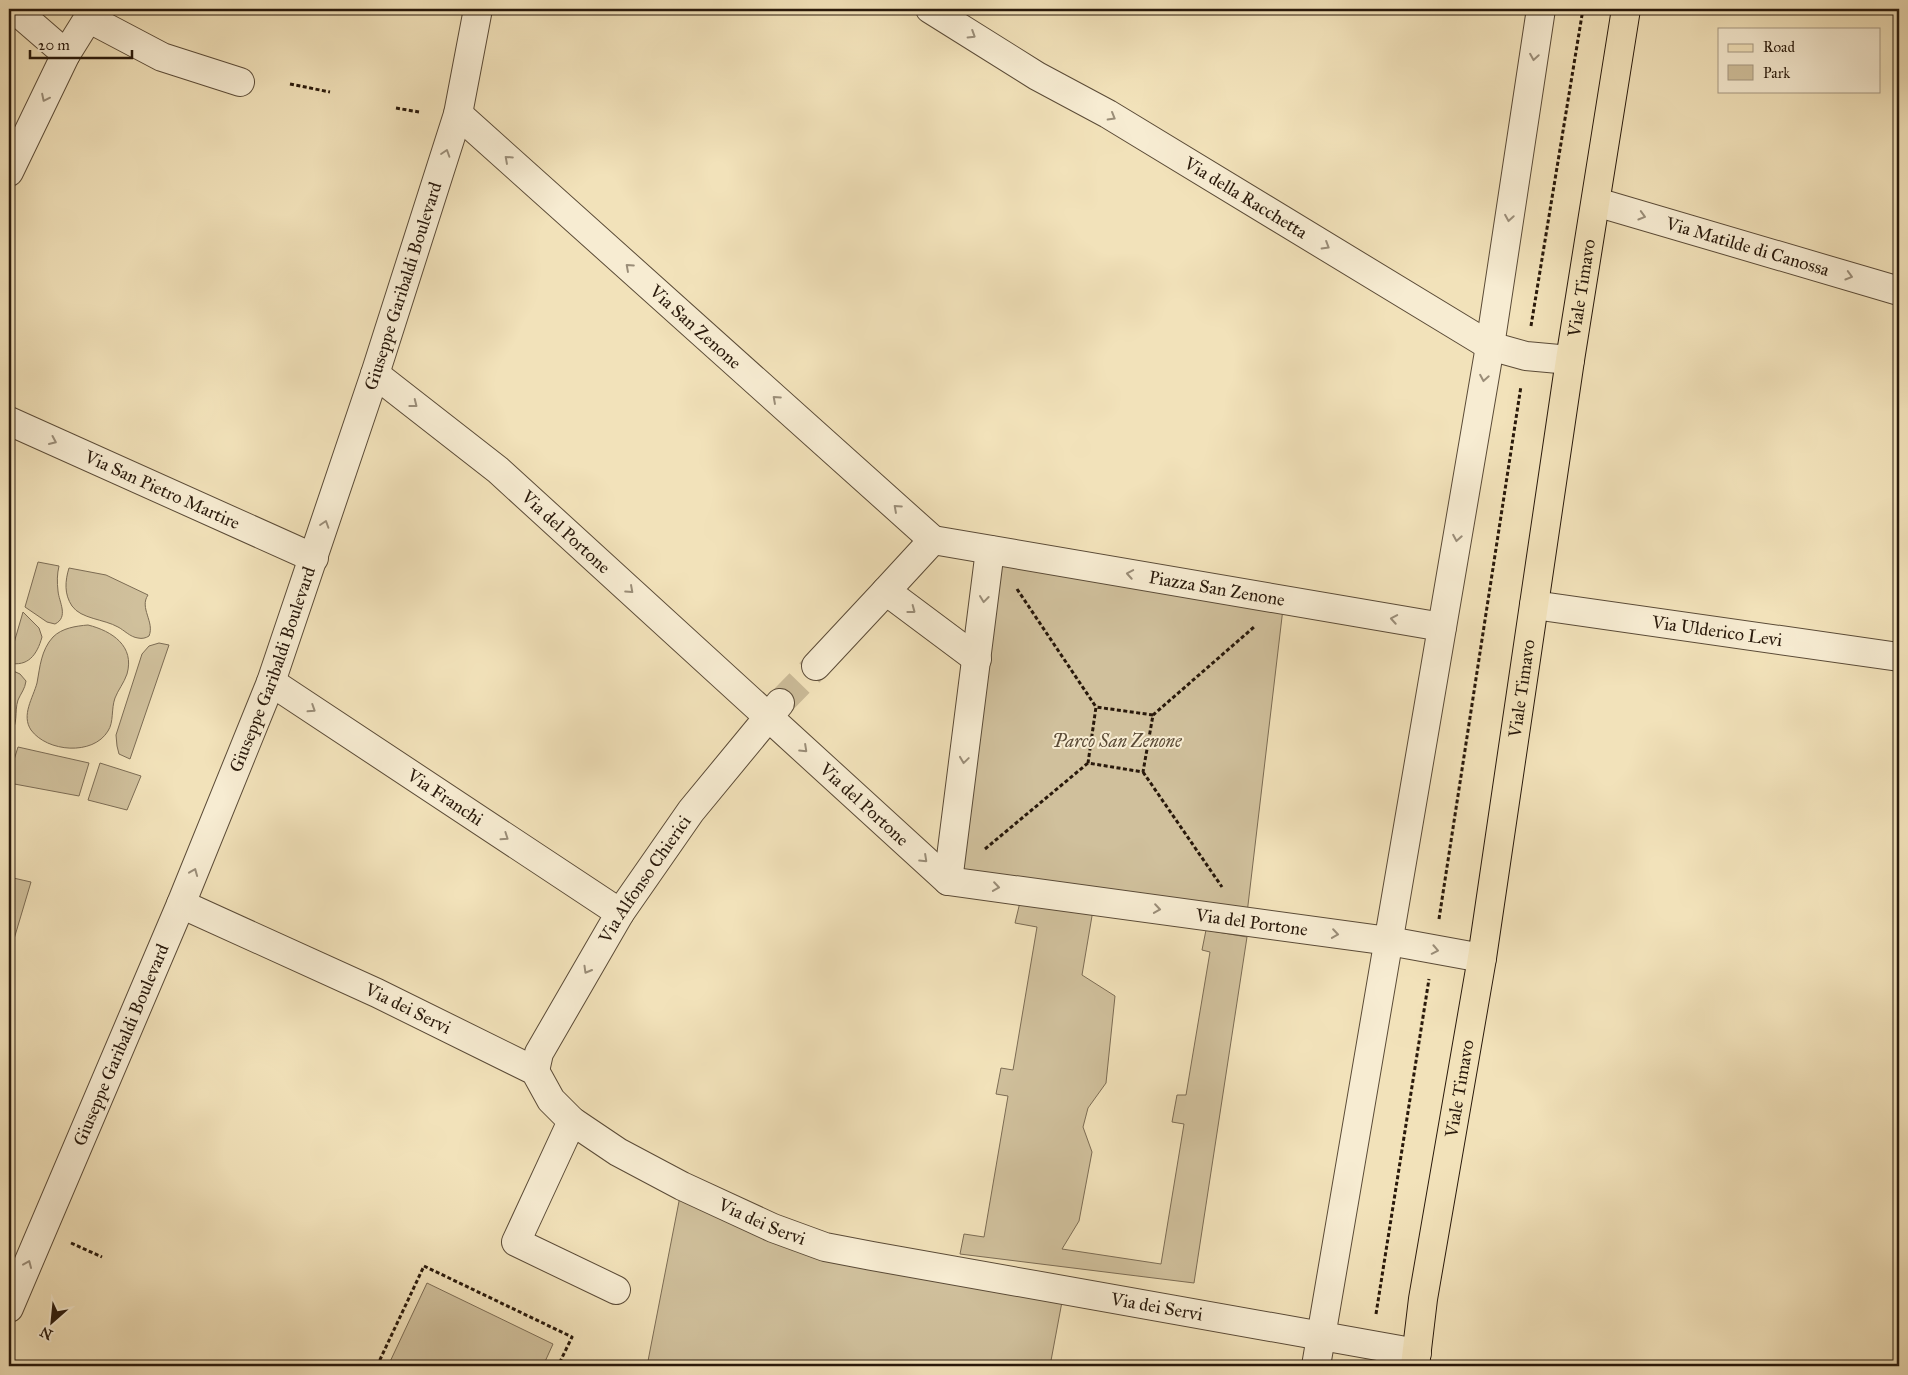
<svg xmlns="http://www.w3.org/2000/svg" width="1908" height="1375" font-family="'IM FELL Great Primer',serif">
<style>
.green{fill:#d0c09c;stroke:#7c6c54}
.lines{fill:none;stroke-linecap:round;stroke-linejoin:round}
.minor-tunnel{stroke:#caba97;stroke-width:28;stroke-dasharray:28 14;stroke-linecap:butt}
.minor-casing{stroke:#5b4b37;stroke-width:30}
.major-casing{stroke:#29190b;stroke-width:30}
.path{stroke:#29190b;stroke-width:3;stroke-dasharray:4 2.5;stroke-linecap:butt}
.minor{stroke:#f7ecd2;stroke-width:28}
.major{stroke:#f2e2ba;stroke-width:28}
.oneway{stroke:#9a8d78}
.labels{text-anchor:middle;stroke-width:4;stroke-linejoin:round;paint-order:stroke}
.street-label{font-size:18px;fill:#29190b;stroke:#f7ecd2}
.park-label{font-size:18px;font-style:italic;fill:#5b4b36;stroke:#f7ecd2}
</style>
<rect width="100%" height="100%" fill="#f2e2ba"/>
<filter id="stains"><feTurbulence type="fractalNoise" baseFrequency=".004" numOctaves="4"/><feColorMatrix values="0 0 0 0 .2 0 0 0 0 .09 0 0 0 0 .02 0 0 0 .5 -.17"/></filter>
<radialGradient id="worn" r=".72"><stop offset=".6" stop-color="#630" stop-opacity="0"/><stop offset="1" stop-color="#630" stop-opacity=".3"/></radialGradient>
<path class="green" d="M990 550 1284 600 1246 922 948 881Z
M38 562 59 566C57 574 57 582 58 591 59 602 69 617 55 624L47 622 25 607Z
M69 568 106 575 148 595C139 608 155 622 149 636 146 638 142 639 138 638 130 637 124 630 118 627 104 619 81 619 72 606 64 594 65 581 69 568Z
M23 612 39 628 42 637C37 655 28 667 9 663V660Z
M88 625C112 631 135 646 127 674 124 683 118 690 115 698 111 709 114 722 108 731 93 756 47 752 31 730 21 715 33 698 37 683 40 667 41 650 53 637 62 628 76 626 88 625Z
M159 643 169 645 130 759 119 754 117 746 116 735 142 654 149 646Z
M9 669 20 674 26 681C25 689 21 693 18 700 14 712 19 725 9 735Z
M18 747 89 763 79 796 9 783V776Z
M100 763 141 776 127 810 88 800Z
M9 877 31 882 14 939 9 937Z
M1021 898 1093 910 1082 975 1115 996 1106 1083 1088 1108 1083 1127 1092 1152 1079 1221 1062 1249 1161 1264 1184 1124 1172 1122 1177 1095H1186L1210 952 1202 950 1206 930 1247 937 1194 1283 960 1254 964 1234 984 1237 1008 1096 996 1094 1001 1068 1013 1070 1037 927 1015 923Z
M682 1186 773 1228 1064 1291 1050 1366H647Z
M427 1283 553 1344 543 1366H388Z"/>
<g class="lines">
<path class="minor-tunnel" d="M780 703 816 666"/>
<defs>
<g id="minor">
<path d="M14 9 66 54"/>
<path id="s1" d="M930 9 1037 76 1108 114 1490 346 1526 356 1570 360"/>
<path d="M88 18 162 57 240 82"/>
<path id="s2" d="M458 114 933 540"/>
<path d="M9 172 66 54 94 9"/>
<path id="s3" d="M1596 202 1899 291"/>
<path id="s4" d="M375 374 498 470 948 881 1389 941 1482 958"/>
<path id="s5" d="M9 421 314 558"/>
<path id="s6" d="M933 540 1442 627"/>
<path d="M933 540 886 591 977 659"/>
<path id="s7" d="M1534 605 1899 657"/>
<path d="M816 666 886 591"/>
<path id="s8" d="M271 682 620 913"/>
<path d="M948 881 990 550"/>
<path id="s9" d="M181 904 377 993 535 1071 551 1100 572 1121 618 1152 682 1186 773 1228 825 1247 872 1256 1417 1353"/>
<path id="s10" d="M535 1071 539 1053 620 913 691 811 780 703"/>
<path d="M572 1121 516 1242 616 1290"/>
<path id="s11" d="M9 1308 181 904 271 682 375 374 458 114 478 9"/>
<path d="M1316 1366 1490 346 1541 9"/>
</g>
<g id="major">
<path id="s12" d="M1415 1366 1423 1299 1482 958 1570 360 1626 9"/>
</g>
</defs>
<use href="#minor" class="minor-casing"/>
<use href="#major" class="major-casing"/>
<path class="path" d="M290 84 330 92
M396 108 419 112
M1531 326 1583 9
M1017 589 1096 707
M1153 715 1096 707 1088 763 1143 772 1153 715 1254 627
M1143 772 1222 887
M985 849 1088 763
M1439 919 1521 386
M71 1243 102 1257
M1376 1314 1429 979
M377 1366 424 1266 572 1337 558 1366"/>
<use href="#minor" class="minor"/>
<use href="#major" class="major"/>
</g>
<defs><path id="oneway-chevron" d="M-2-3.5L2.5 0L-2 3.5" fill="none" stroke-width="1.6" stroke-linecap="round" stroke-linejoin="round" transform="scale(1.25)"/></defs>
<g class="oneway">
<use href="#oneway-chevron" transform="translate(972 35) rotate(32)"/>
<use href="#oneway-chevron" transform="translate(1534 57) rotate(99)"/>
<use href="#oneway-chevron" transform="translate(45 98) rotate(116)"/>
<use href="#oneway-chevron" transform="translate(1112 117) rotate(30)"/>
<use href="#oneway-chevron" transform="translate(446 153) rotate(-72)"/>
<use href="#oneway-chevron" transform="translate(508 159) rotate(-138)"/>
<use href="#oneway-chevron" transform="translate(1642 216) rotate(16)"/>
<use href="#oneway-chevron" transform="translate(1509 218) rotate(99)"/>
<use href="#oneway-chevron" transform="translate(1326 246) rotate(31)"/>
<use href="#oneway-chevron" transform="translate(629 267) rotate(-138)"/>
<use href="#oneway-chevron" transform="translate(1849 276) rotate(16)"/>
<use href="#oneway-chevron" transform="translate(1484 378) rotate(100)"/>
<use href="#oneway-chevron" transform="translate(776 399) rotate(-138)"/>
<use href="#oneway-chevron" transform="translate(414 404) rotate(38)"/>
<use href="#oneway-chevron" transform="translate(53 441) rotate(24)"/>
<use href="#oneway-chevron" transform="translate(897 508) rotate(-138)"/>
<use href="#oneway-chevron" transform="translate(325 524) rotate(-72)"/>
<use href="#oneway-chevron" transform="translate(1457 538) rotate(100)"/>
<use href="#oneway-chevron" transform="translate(1130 574) rotate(-170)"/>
<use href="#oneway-chevron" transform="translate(630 590) rotate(42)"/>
<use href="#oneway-chevron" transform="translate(984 599) rotate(97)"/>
<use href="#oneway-chevron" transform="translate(912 610) rotate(37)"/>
<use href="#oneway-chevron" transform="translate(1394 619) rotate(-170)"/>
<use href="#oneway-chevron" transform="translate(312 709) rotate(33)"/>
<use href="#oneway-chevron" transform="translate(804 749) rotate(43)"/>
<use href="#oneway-chevron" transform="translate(964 760) rotate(98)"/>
<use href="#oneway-chevron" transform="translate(505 837) rotate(34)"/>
<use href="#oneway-chevron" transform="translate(924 859) rotate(43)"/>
<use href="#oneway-chevron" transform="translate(194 872) rotate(-68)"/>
<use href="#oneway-chevron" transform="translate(996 887) rotate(8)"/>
<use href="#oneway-chevron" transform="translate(1157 909) rotate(8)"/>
<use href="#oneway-chevron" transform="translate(1335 934) rotate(8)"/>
<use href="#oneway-chevron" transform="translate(1435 950) rotate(11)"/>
<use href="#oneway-chevron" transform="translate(587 970) rotate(120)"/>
<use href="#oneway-chevron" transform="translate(28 1264) rotate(-67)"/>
</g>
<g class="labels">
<g class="street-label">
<text dy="6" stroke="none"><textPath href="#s1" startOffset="368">Via della Racchetta</textPath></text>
<text dy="6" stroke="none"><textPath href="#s3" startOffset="158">Via Matilde di Canossa</textPath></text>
<text dy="6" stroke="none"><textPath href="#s11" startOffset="1096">Giuseppe Garibaldi Boulevard</textPath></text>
<text dy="6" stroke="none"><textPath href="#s12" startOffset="1091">Viale Timavo</textPath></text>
<text dy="6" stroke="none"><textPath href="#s2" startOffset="319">Via San Zenone</textPath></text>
<text dy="6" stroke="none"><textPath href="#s5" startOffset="168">Via San Pietro Martire</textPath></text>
<text dy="6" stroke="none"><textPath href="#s4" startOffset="248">Via del Portone</textPath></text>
<text dy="6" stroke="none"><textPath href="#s6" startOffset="288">Piazza San Zenone</textPath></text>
<text dy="6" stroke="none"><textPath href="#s7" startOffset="185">Via Ulderico Levi</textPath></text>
<text dy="6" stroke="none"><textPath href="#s11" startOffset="691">Giuseppe Garibaldi Boulevard</textPath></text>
<text dy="6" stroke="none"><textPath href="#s12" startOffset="686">Viale Timavo</textPath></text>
<text dy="6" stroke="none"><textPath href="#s8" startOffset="209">Via Franchi</textPath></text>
<text dy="6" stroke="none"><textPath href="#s4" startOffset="652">Via del Portone</textPath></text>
<text dy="6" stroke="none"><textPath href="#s10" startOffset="222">Via Alfonso Chierici</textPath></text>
<text dy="6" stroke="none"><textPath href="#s4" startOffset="1072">Via del Portone</textPath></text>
<text dy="6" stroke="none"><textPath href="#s9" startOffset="250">Via dei Servi</textPath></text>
<text dy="6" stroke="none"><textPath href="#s11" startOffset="286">Giuseppe Garibaldi Boulevard</textPath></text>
<text dy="6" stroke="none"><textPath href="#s12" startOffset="281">Viale Timavo</textPath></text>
<text dy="6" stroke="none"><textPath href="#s9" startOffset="670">Via dei Servi</textPath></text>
<text dy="6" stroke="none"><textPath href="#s9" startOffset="1075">Via dei Servi</textPath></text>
</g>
<g class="park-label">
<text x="1117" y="747">Parco San Zenone</text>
</g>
</g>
<rect width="1908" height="1375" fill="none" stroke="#f2e2ba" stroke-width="30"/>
<rect x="10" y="10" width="1888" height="1355" fill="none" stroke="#29190b" stroke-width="2.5"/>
<rect x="15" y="15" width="1878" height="1345" fill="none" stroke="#29190b"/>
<rect x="1718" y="28" width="162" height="65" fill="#f7ecd2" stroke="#a59882"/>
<rect x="1728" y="44" width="25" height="8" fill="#f2e2ba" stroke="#a59882"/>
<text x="1763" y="52" font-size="15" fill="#29190b">Road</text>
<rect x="1728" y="65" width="25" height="15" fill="#d0c09c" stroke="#a59882"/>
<text x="1763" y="78" font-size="15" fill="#29190b">Park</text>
<g transform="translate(52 1322) rotate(207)" stroke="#f7ecd2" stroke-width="4" paint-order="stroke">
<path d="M0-4L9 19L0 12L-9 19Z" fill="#29190b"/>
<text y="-8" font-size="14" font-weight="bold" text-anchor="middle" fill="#29190b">N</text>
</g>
<path d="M30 50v8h102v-8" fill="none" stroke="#29190b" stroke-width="2.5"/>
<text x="38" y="50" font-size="15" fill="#29190b" stroke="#f7ecd2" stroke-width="4" paint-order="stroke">20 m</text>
<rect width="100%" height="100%" filter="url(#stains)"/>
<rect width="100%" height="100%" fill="url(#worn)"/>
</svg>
